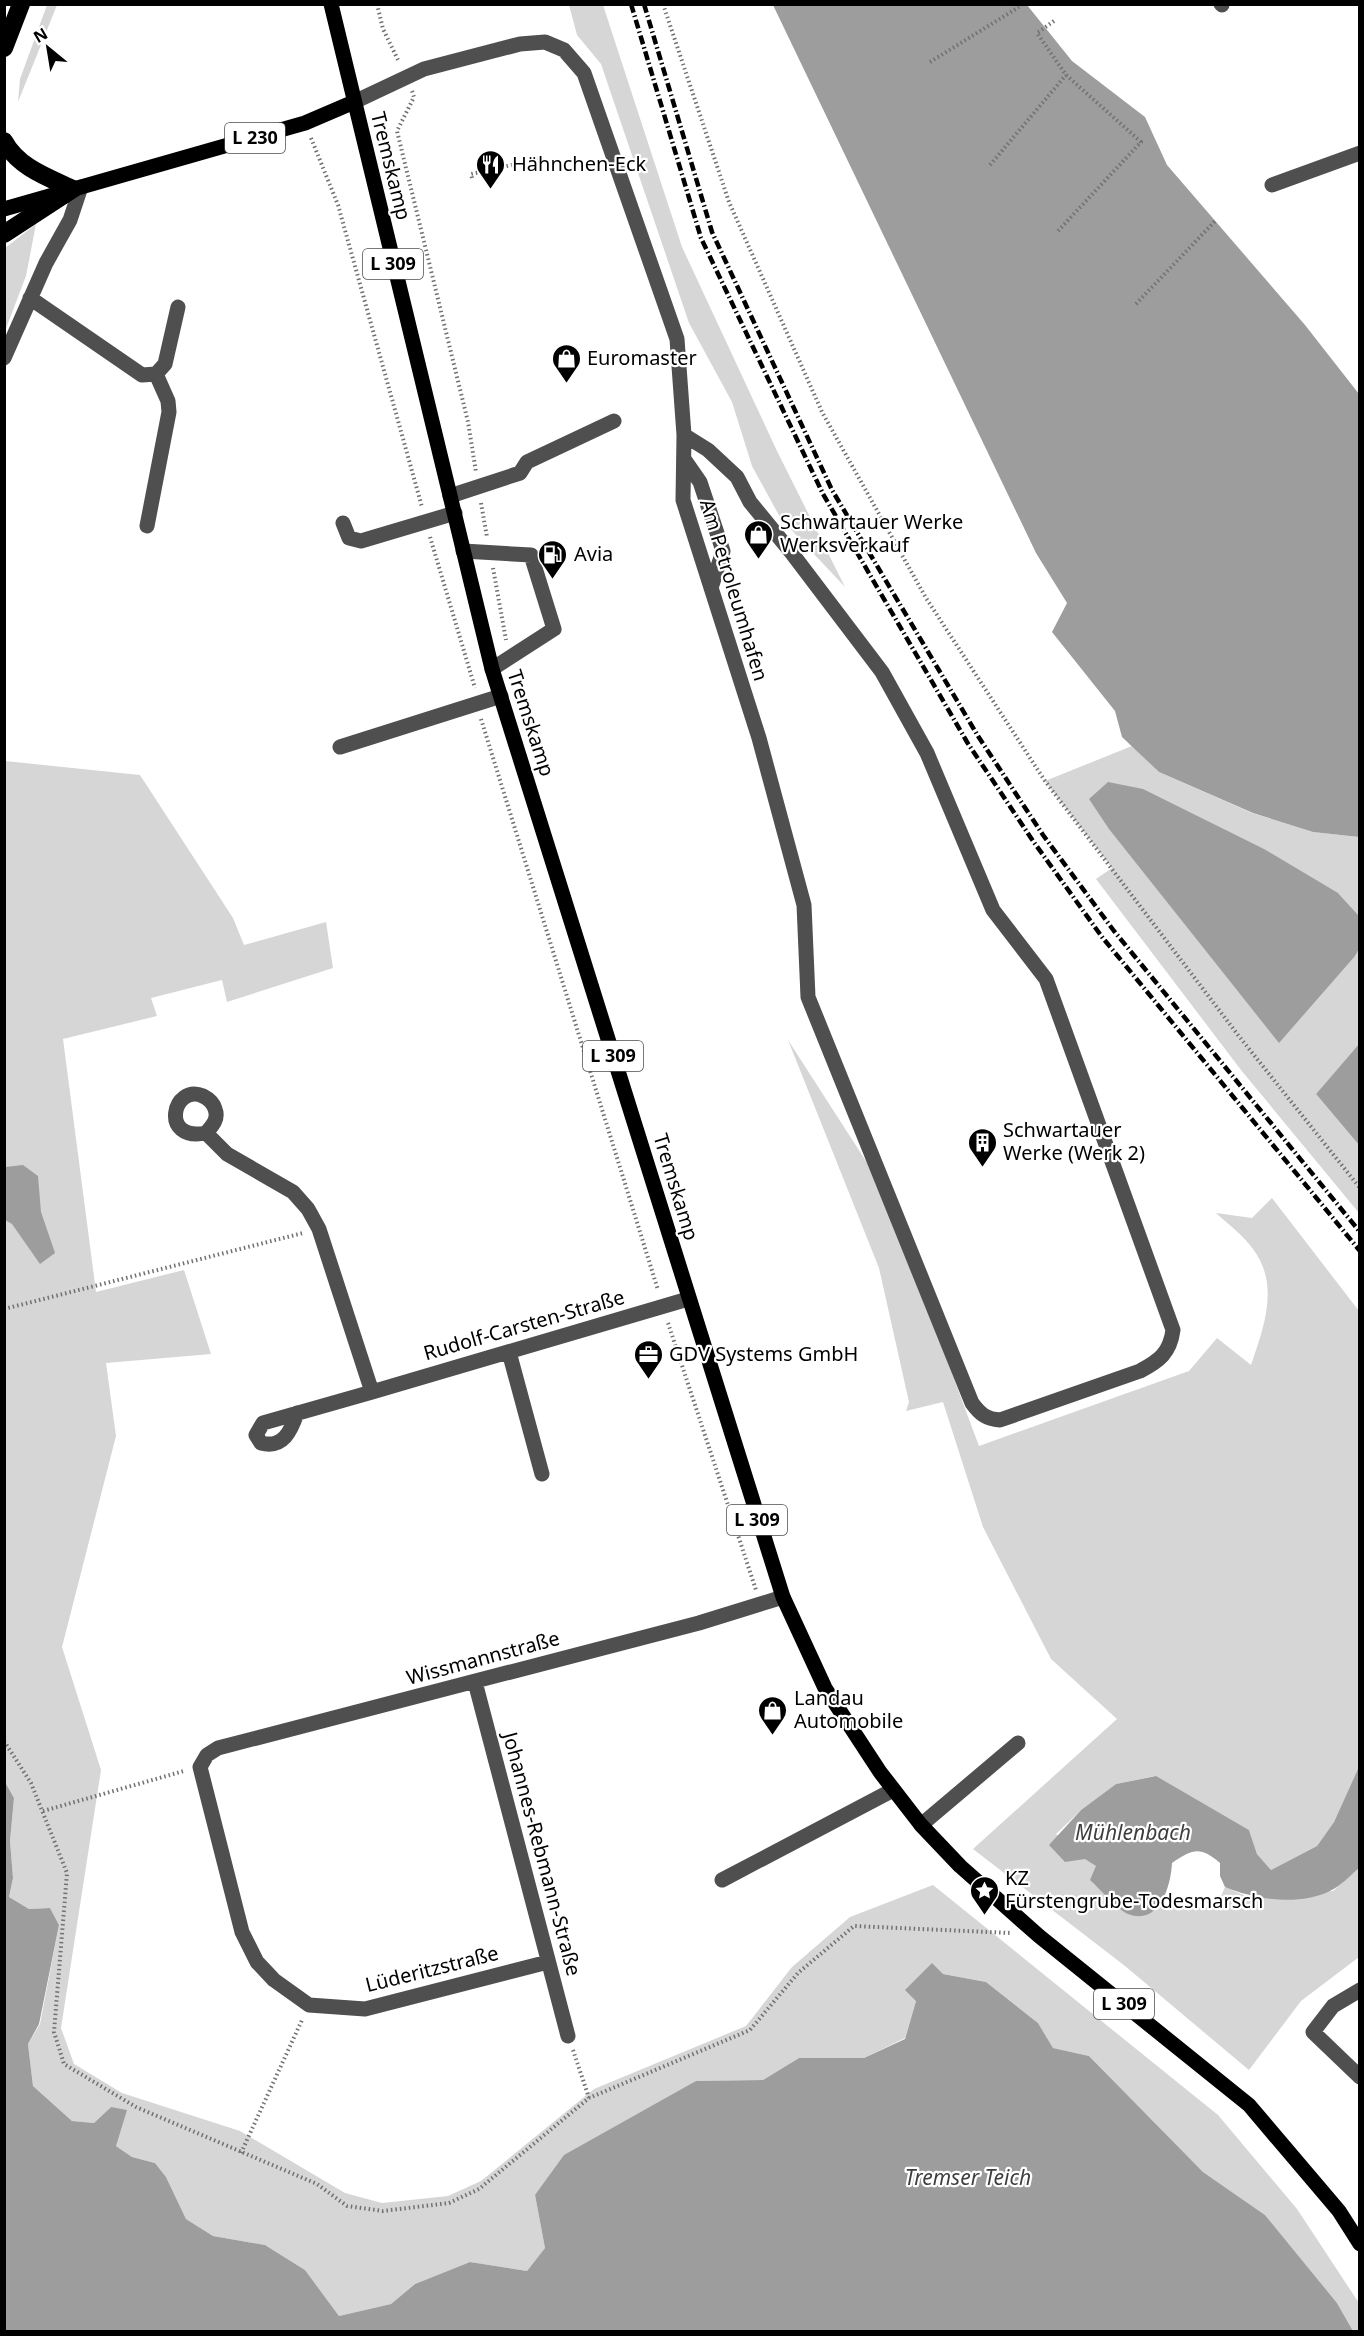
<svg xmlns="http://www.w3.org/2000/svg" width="1364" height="2336" font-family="'Noto Sans',sans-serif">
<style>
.green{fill:#d6d6d6}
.water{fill:#9d9d9d}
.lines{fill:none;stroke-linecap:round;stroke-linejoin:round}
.path{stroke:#717171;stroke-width:4;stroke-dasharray:1.5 3;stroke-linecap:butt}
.minor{stroke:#4f4f4f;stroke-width:15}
.major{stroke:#000;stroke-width:15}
.highway{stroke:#000;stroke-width:18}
.rail{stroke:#000;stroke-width:4.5;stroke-dasharray:9 3 1.5 3;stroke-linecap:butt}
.labels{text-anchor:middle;stroke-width:4.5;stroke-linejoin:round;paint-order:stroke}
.shield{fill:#fff;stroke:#4c4c4c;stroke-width:1.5}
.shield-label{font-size:18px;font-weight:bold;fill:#000}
.poi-label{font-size:20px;fill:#000;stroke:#fff;text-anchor:start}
.street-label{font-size:20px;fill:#000;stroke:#fff}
.water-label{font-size:21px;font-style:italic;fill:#3e3e3e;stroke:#fff}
</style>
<rect width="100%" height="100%" fill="#fff"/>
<path class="green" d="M47 5H57L18 102 20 79Z
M569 5H603L682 247 777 451 845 587 781 519 752 466 732 402 689 323 601 64 577 35Z
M36 224 26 276 5 331V248Z
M1132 746 1159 772 1252 813 1313 832 1359 837V916L1338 893 1355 956 1359 949V1044L1316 1094 1359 1145V1213L1241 1070 1096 879 1112 868 1045 781Z
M5 761 140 775 233 918 244 945 326 922 333 968 227 1002 222 980 151 998 157 1016 63 1039 96 1292 184 1270 211 1354 106 1363 116 1436 62 1647 101 1770 61 2028 74 2064 122 2093 240 2131 345 2193 382 2203 448 2196 481 2181 594 2089 746 2026 792 1967 850 1917 933 1885 1218 2115 1297 2209 1359 2303V2331H1353L1337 2303 1265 2215 1203 2172 1089 2056 1053 2048 1038 2023 986 1982 943 1974 916 2001 905 2038 864 2058H799L763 2080 696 2081 535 2195 545 2248 527 2271 470 2262 415 2284 391 2304 339 2316 305 2270 265 2245 213 2236 186 2219 166 2177 155 2163 132 2157 116 2146 111 2107 94 2123 72 2121 33 2086 28 2044 40 2024 59 1925 50 1908 29 1909 9 1897 13 1878 10 1841 14 1798 5 1782Z
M788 1040 882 1186 979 1446 1189 1371 1217 1338 1251 1365C1264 1327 1280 1285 1253 1249 1244 1236 1228 1224 1216 1213L1252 1218 1272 1198 1359 1311 1360 1767 1334 1822 1317 1846 1271 1870 1257 1854 1249 1830 1155 1776 1116 1784 1081 1810 1056 1834 1096 1866 1145 1915 1161 1905 1202 1908 1218 1903 1225 1887 1246 1896 1333 1891 1359 1868V1957L1301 2001 1249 2070 1125 1966 973 1849 1117 1719 1051 1659 983 1527 943 1402 906 1411 909 1402 879 1268Z"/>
<path class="water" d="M773 5H1027L1072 61 1145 117 1167 165 1305 325 1359 394V837L1313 832 1253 813 1159 772 1122 737 1115 711 1052 632 1067 603 1036 553Z
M1108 782 1143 789 1264 849 1338 893 1359 916V949L1355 956 1279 1043 1109 829 1089 799Z
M1359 1044V1145L1316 1094Z
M23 1165 38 1176 41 1212 55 1253 40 1264 12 1224 5 1220V1167Z
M1359 1767V1868C1351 1875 1341 1886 1330 1891 1299 1906 1256 1900 1225 1887L1220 1876V1863C1200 1846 1193 1849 1172 1863 1171 1885 1160 1926 1128 1914 1118 1910 1099 1888 1090 1880L1096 1866 1085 1859 1065 1862 1049 1845 1081 1810 1116 1784 1156 1776 1249 1830 1257 1854 1271 1870 1317 1846 1334 1822Z
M5 1782 14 1798 10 1841 13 1878 9 1897 29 1909 50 1908 59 1925 39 2024 28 2044 33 2086 72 2121 94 2123 111 2107 127 2110 116 2146 132 2157 155 2163 166 2177 186 2219 213 2236 265 2245 305 2270 339 2316 391 2304 415 2284 470 2262 527 2271 545 2248 535 2195 564 2155 696 2081 763 2080 799 2058H864L905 2039 916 2001 905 1990 932 1963 943 1974 986 1982 1038 2023 1053 2048 1089 2056 1203 2172 1265 2215 1337 2303 1353 2331H5Z"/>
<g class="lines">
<path class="path" d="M377 4 383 29 399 62
M663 4 729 202 822 412 926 598 1045 781 1238 1035 1360 1188
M1054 21 1037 33 1066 75 1141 142 1058 231
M930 62 1019 7
M412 91 414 97 397 131 468 422 476 472
M311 138 338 205 422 507
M990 165 1066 75
M472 178 471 174 539 159
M1136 304 1216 220
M481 503 487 537
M430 537 475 688
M493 568 506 640
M481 719 658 1290
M4 1309 303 1233
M668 1323 756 1590
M4 1741 31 1783 67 1873 54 2032 64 2064 136 2107 317 2184 347 2206 383 2211 449 2203 479 2189 589 2098 750 2030 798 1973 854 1926 1011 1933
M43 1811 184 1771
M573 2050 589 2098
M241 2153 302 2020"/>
<path class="minor" d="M1221 4 1222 5
M354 102 424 69 520 44 545 42 564 50 584 73 677 339 684 435 683 500 759 738 804 905 808 997 972 1403C980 1414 986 1419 1000 1420L1140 1371C1159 1361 1170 1353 1173 1330L1046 979 993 910 927 753 882 672 791 552 750 502 737 477 708 450 684 435
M1272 185 1360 153
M30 298 142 375 156 374 165 364 178 307
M4 358 46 263 70 220 81 187
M684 459 700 482 723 551 711 588
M450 496 520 473 527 462 614 421
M343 523 349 538 361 541 455 513
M147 526 169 412 168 401 156 374
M463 551 531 555 554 629 492 669
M340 747 501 696
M206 1133C212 1126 219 1119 215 1109 213 1102 209 1099 203 1096 173 1083 159 1142 206 1133L227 1154 293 1192 308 1209 319 1229 372 1392 688 1299
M509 1352 542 1474
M297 1413C291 1431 283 1449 261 1443L256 1435 263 1423 372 1392
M475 1682 568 2036
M921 1825 1018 1743
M722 1880 893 1790
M548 1962 365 2009 309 2005 274 1980 257 1962 242 1932 200 1767 207 1755 218 1748 699 1623 783 1597
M1360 1990 1333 2006 1313 2032 1360 2077"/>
<path class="major" d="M331 4 492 669 783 1597 825 1688 880 1772 921 1825 960 1866 1039 1936 1249 2105 1339 2211 1360 2244
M4 209 305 123 354 102"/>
<path class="highway" d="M4 48 21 4
M4 141C18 167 47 177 73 189
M4 234 73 189"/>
<path class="rail" d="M631 4 701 238 823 494 967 742 1033 841 1102 937 1360 1251
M644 4 712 232 832 490 978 736 1043 835 1114 931 1360 1232"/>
</g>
<defs>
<symbol id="restaurant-pin" viewBox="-11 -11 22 30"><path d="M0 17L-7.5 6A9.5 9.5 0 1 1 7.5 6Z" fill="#000" stroke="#fff"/><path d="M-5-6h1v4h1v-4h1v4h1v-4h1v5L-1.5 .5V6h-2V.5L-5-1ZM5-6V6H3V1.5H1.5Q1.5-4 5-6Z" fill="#fff"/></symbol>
<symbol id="shop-pin" viewBox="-11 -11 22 30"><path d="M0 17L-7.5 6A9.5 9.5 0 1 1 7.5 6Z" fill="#000" stroke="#fff"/><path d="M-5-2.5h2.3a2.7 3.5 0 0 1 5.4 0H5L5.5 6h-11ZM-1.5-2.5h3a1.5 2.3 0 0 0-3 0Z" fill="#fff"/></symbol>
<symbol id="fuel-pin" viewBox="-11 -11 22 30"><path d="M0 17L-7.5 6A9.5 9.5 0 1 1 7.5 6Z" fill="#000" stroke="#fff"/><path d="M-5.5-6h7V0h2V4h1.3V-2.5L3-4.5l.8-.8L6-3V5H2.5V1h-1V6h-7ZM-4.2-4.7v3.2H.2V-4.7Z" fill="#fff"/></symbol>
<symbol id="building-pin" viewBox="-11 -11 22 30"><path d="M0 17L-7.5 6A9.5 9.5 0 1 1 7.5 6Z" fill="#000" stroke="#fff"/><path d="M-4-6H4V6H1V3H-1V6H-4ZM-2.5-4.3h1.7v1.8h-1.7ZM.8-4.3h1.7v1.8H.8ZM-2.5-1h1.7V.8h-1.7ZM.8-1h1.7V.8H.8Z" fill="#fff"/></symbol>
<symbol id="office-pin" viewBox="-11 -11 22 30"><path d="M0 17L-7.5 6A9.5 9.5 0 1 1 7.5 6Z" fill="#000" stroke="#fff"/><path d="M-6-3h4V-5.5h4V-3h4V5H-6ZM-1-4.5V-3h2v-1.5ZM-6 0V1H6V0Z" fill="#fff"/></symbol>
<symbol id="sight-pin" viewBox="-11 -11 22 30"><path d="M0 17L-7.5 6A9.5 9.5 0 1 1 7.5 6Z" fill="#000" stroke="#fff"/><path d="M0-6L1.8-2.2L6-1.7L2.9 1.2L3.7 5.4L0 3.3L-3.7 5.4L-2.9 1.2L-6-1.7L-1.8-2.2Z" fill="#fff"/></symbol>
</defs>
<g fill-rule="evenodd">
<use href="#restaurant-pin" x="474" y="148" width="33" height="45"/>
<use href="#shop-pin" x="550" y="342" width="33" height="45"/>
<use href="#shop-pin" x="742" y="518" width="33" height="45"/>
<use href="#fuel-pin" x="536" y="538" width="33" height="45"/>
<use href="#building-pin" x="966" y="1126" width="33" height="45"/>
<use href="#office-pin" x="632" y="1338" width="33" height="45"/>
<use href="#shop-pin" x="756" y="1694" width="33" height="45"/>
<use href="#sight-pin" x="968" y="1874" width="33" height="45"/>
</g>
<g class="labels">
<g class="shield">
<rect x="225" y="123" width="60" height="30" rx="4.5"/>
<rect x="363" y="249" width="60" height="30" rx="4.5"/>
<rect x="583" y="1041" width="60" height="30" rx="4.5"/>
<rect x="727" y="1505" width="60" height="30" rx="4.5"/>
<rect x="1094" y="1989" width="60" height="30" rx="4.5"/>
</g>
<g class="shield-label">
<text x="255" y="144">L 230</text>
<text x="393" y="270">L 309</text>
<text x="613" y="1062">L 309</text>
<text x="757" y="1526">L 309</text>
<text x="1124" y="2010">L 309</text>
</g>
<g class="poi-label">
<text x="512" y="171">Hähnchen-Eck</text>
<text x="587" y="365">Euromaster</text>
<text x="780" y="529">Schwartauer Werke<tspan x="780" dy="23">Werksverkauf</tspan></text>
<text x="574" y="561">Avia</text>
<text x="1003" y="1137">Schwartauer<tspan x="1003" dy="23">Werke (Werk 2)</tspan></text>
<text x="669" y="1361">GDV Systems GmbH</text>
<text x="794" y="1705">Landau<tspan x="794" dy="23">Automobile</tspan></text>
<text x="1005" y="1885">KZ<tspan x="1005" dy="23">Fürstengrube-Todesmarsch</tspan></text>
</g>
<g class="street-label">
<text transform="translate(391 166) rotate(76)" y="7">Tremskamp</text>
<text transform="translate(734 590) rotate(73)" y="7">Am Petroleumhafen</text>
<text transform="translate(531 723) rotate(72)" y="7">Tremskamp</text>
<text transform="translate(676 1187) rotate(73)" y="7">Tremskamp</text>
<text transform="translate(524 1325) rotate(-16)" y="7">Rudolf-Carsten-Straße</text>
<text transform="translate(483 1658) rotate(-15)" y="7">Wissmannstraße</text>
<text transform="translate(542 1854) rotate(75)" y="7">Johannes-Rebmann-Straße</text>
<text transform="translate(432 1969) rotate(-14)" y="7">Lüderitzstraße</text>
</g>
<g class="water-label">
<text x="1133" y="1840">Mühlenbach</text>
<text x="968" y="2185">Tremser Teich</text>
</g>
</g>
<rect width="1364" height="2336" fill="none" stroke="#000000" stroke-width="12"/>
<g transform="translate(48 48) rotate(330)" stroke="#ffffff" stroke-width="4.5" paint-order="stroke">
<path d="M0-4.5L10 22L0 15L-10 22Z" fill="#000000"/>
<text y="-9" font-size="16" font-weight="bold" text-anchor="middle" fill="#000000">N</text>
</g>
</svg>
